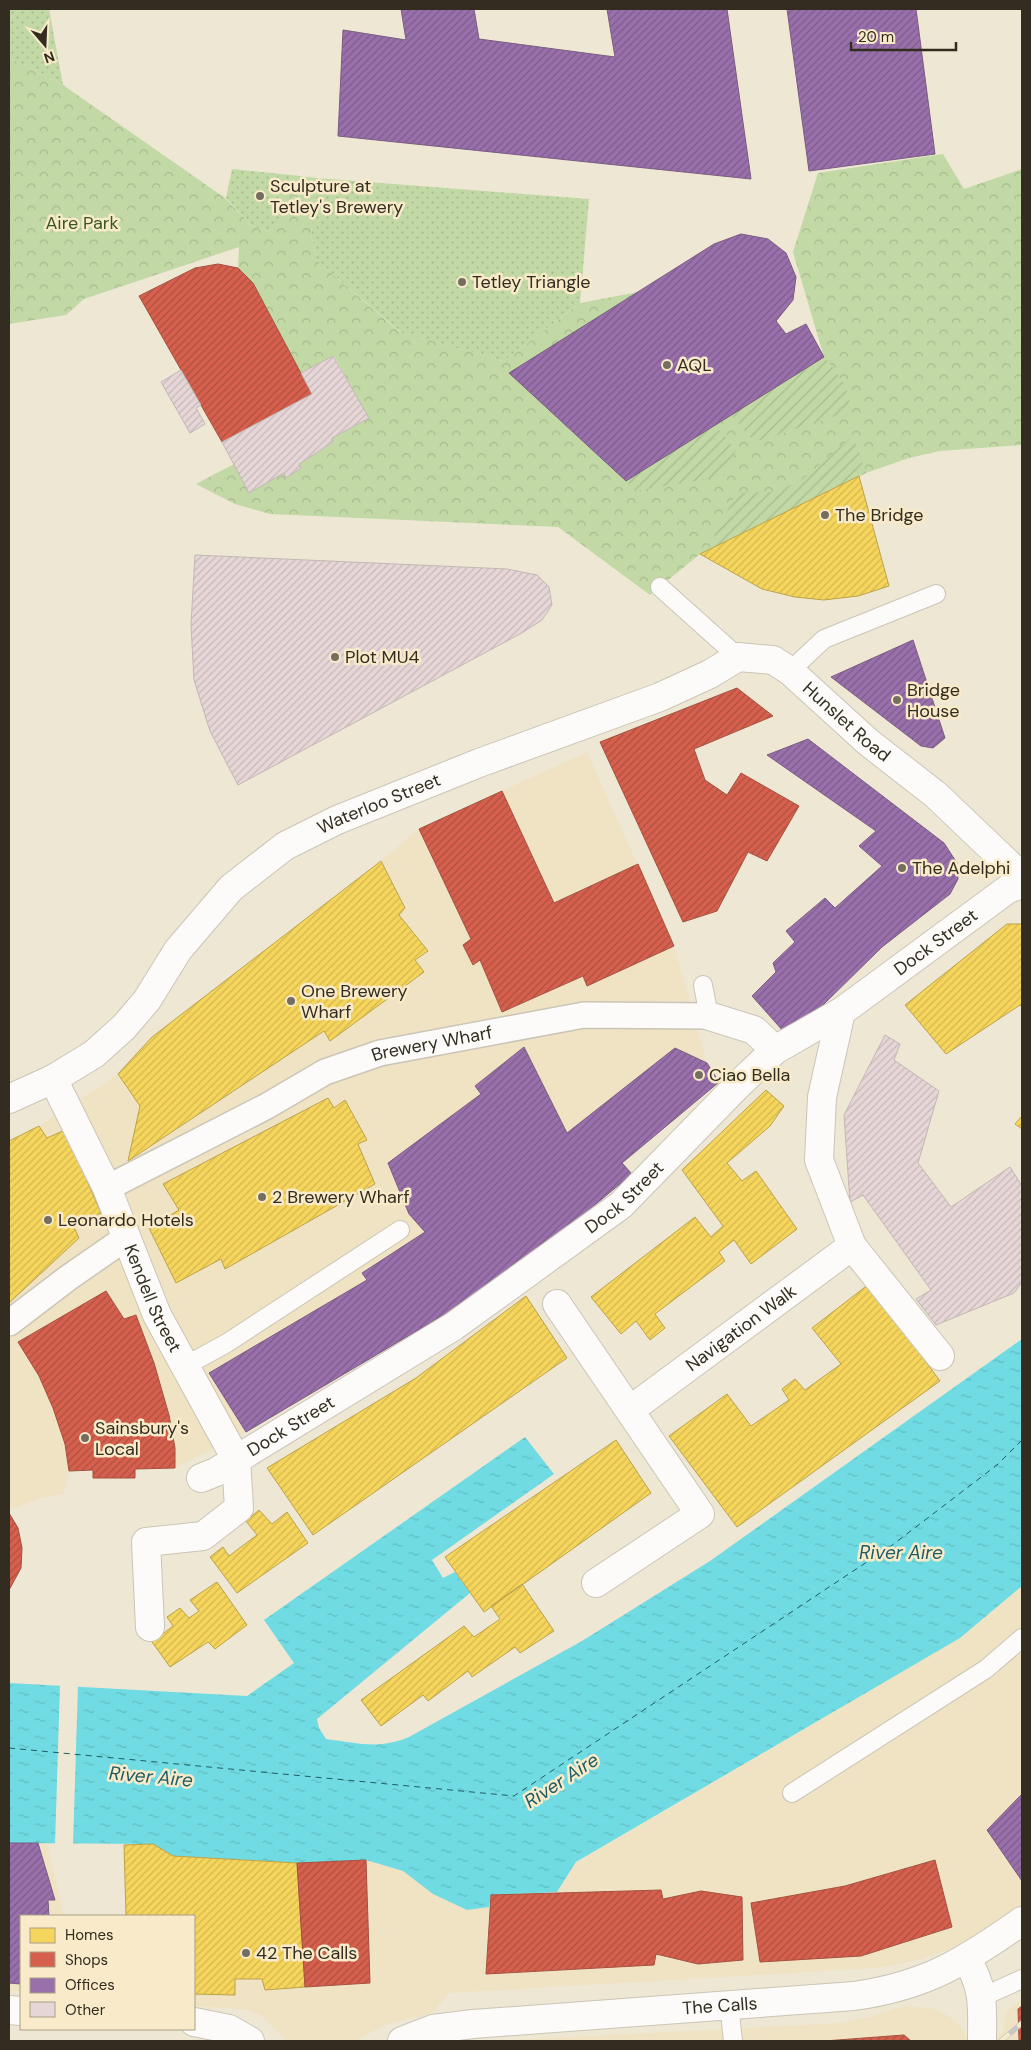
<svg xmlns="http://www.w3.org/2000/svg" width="1031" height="2050" font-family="'DM Sans',sans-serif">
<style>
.built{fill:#f0e3c4}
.grass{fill:url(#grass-dots)}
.forest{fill:url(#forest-crowns)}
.garden{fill:url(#garden-furrows)}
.water{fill:url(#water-ripples)}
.pier{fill:#eee7d4}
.homes{fill:url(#homes-hatch);stroke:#bba34a}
.shops{fill:url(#shops-hatch);stroke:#a55140}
.offices{fill:url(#offices-hatch);stroke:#7a5c81}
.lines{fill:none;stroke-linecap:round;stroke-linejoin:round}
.ferry{stroke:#1f5c64;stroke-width:1;stroke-dasharray:6 5;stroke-linecap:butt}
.building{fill:url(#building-hatch);stroke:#c1b8b4}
.service-casing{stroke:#cac5b6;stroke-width:20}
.pedestrian-casing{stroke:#cac5b6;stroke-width:28}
.minor-casing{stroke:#cac5b6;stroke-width:30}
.tertiary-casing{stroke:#cac5b6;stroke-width:30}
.service{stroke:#fcfbf9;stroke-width:18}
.pedestrian{stroke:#fcfbf9;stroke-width:25}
.minor{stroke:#fcfbf9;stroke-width:28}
.tertiary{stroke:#fcfbf9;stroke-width:28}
.rail-casing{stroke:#cac8c4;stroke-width:5.5}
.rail{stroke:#f9ebca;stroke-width:4;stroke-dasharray:11;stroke-linecap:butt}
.poi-dot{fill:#746e5f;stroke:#f9ebca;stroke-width:2}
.labels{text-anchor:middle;stroke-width:5;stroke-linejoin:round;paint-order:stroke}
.poi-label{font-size:18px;fill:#322d20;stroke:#f9ebca;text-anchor:start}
.park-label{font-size:18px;fill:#37571d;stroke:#f9ebca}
.street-label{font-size:18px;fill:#322d20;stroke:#f9ebca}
.water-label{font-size:19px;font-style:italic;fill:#1f5c64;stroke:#f9ebca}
</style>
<defs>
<pattern id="grass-dots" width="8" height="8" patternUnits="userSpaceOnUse" patternTransform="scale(1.25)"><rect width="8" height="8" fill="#c2d9a5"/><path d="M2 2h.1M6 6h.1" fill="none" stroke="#a7bb8e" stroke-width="1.8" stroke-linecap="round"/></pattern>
<pattern id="forest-crowns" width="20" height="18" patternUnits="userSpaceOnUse" patternTransform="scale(1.25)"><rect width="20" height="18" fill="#c2d9a5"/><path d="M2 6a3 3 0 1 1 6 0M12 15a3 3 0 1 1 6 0" fill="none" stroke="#a7bb8e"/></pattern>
<pattern id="garden-furrows" width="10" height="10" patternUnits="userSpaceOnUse" patternTransform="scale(1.25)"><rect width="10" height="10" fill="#c2d9a5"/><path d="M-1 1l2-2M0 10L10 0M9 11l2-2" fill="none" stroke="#a7bb8e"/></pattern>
<pattern id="water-ripples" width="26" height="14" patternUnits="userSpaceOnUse" patternTransform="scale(1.25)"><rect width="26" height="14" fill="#70dbe3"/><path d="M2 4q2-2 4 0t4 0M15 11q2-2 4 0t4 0" fill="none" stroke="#61bcc2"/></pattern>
<pattern id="homes-hatch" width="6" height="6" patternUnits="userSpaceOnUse" patternTransform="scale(1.25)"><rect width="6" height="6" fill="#f6d55c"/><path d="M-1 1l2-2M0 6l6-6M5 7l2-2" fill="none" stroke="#d3b750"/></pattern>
<pattern id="shops-hatch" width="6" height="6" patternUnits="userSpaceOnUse" patternTransform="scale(1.25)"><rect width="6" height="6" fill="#d6604d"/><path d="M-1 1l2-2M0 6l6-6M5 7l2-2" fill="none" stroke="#ae5040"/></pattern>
<pattern id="offices-hatch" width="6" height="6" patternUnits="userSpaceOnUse" patternTransform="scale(1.25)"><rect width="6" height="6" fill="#9970ab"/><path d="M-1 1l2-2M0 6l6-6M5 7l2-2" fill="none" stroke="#7d5c8b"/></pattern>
<pattern id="building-hatch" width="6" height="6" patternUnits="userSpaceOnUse" patternTransform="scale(1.25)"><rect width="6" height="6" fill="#e7d6d7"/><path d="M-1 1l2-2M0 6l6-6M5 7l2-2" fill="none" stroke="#c7b8b8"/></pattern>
</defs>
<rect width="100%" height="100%" fill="#eee7d4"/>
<path class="built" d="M587 752 674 946 707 1063 719 1082 622 1162 632 1174 474 1297 407 1337 246 1432 175 1468 135 1469V1478H93V1470L69 1471 64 1494 41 1498 9 1510V1141L39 1126 118 1074 152 1037 381 861 419 829Z
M1022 1586V1907L954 1948 919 1960 879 1968 449 1993 433 2013 384 2025 356 2041H287L262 2016 247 2010 194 2006V1916H127L124 1845 153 1844 174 1856 297 1863 366 1860 403 1871 433 1894 491 1895 557 1892 576 1863 960 1638Z
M9 1843H47L64 1916H21V1991H9Z
M1022 1999V2041H992L1004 2031 1005 2013Z
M904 2006 936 2009 952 2018 961 2027 969 2041H496L840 2023 869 2017Z"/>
<path class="grass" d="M9 9H49L63 85 9 58Z
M232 169 291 175 282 223 269 232 252 226 226 198Z
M317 178 589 199 580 303 504 361 402 333 317 261 311 235Z"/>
<path class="forest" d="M9 58 63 85 225 198 252 226 269 232 281 223 291 175 317 178 311 235 317 261 400 332 504 361 580 303 638 292 731 414 824 357 793 252 818 173 943 154 964 189 1022 169V445L940 451 909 458 866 473 700 554 650 595 558 527 270 514 235 504 196 484 234 464 249 493 284 473 287 477 301 468 299 464 333 442 332 438 369 418 334 356 301 373 253 283 238 268 239 247 84 299 66 315 9 324Z"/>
<path class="garden" d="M824 357C835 370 855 393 848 412L754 442 731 414Z
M715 425 736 450 724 476 635 491 626 481Z
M853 436 866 473 709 549 736 493 775 492 802 480Z"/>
<path class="water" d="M1022 1339V1586L960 1638 576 1862 557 1892 491 1895 489 1907 467 1910 433 1894 403 1871 366 1860 297 1863 173 1856 153 1844 9 1843V1683L247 1696 294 1663 264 1620 525 1437 554 1474 432 1560 443 1578 455 1572 470 1593 317 1719 319 1728 326 1739C358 1743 378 1750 409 1737L582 1641 710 1561Z"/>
<path class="pier" d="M60 1684 78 1685 73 1846 55 1845Z"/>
<path class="homes" d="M859 476 889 586 858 596 824 600 795 597 762 589 700 554Z
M381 861 405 908 399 915 428 951 415 960 424 972 330 1041 324 1031 128 1161 140 1106 118 1074 152 1037Z
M1007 924H1022V1007L1020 1005 946 1054 905 1005Z
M766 1090 784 1106 770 1126 727 1163 742 1181 756 1171 797 1229 751 1264 734 1240 719 1252 725 1261 655 1314 665 1328 650 1340 636 1321 621 1334 591 1297 695 1217 711 1237 723 1226 682 1170Z
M328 1098 334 1108 345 1100 367 1140 358 1144 375 1184 225 1269 221 1259 176 1283 149 1228 179 1210 163 1184Z
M1022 1116V1129L1015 1124Z
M39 1126 47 1138 65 1130 101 1213 74 1227 79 1238 9 1303V1141Z
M869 1284 940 1381 737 1527 669 1436 727 1394 751 1426 789 1400 782 1389 795 1379 805 1390 841 1364 812 1328Z
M526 1296 567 1358 313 1535 267 1468 416 1378Z
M616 1440 651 1493 484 1612 445 1557Z
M259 1510 272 1524 287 1512 308 1543 237 1593 210 1557 223 1547 229 1556 257 1535 246 1521Z
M217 1582 247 1625 215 1649 208 1642 170 1667 152 1642 173 1626 167 1617 180 1608 189 1618 199 1611 190 1600Z
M522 1584 554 1631 520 1653 515 1647 472 1677 468 1671 428 1701 423 1695 381 1726 361 1700 464 1626 474 1637 500 1619 491 1606Z
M153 1844 173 1856 297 1863 305 1987 265 1990 262 1979H235V1995L194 1994V1916H126L124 1845Z"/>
<path class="shops" d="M218 264 238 268 253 283 312 394 222 442 139 296 195 268Z
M737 688 773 716 694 749 705 780 727 795 741 773 799 806 767 861 748 852 717 911 683 922 600 742Z
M502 791 554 903 638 864 674 946 587 986 583 976 502 1012 480 960 473 965 463 945 471 939 419 829Z
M106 1291 124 1319 136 1315 154 1363 169 1415 175 1448V1468L135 1469V1478H93V1470L69 1471 65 1444 53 1408 39 1376 18 1342Z
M9 1513 18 1528 22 1548 21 1568 9 1590Z
M366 1860 370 1983 305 1987 297 1863Z
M935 1860 952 1927 861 1956 760 1962 751 1903 845 1886Z
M661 1890 663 1899 701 1891 742 1897 743 1960 698 1964 656 1954 654 1965 486 1974 491 1895Z
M1022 2006V2041H1019L1018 2009Z
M904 2035 911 2041H824Z"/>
<path class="offices" d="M401 9H474L479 39 615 57 607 9H727L751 179 338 136 343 30 406 40Z
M787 9H916L935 154 809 171Z
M741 234 768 239 786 253 796 277 793 300 776 321 786 334 806 324 824 357 626 481 509 373 714 244Z
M913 640 945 738 933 748 921 746 831 677Z
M808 739 944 843 957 863 958 879 950 894 882 947 824 1004 784 1032 752 996 776 972 773 963 795 942 786 931 825 898 835 908 882 866 859 846 876 831 767 755Z
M524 1047 567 1133 675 1048 707 1063 719 1082 622 1163 632 1174 561 1233 474 1297 246 1432 209 1373 367 1280 362 1273 425 1232 409 1214 388 1163 481 1094 475 1086Z
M1022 1794V1881L987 1830Z
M9 1843H38L55 1900H48L49 1916H21V1984L9 1983Z"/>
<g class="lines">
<path class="ferry" d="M9 1748 514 1796 891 1546 997 1465 1022 1440"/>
</g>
<path class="building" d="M333 356 369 418 332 438 333 442 299 464 301 468 286 478 284 473 249 493 222 442 312 394 301 373Z
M181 370 201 405 196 408 205 424 190 433 161 382Z
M195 555 507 569 537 575 549 587 552 605 542 620 520 634 238 785 210 731 194 680 191 625Z
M885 1035 900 1044 894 1060 939 1091 918 1163 951 1207 1010 1167 1022 1186V1282L1014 1293 936 1325 916 1299 931 1290 863 1195 850 1202 844 1115Z"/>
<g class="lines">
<defs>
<path id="service" d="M660 587 738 657
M790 671 824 639 936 594
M703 985 709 1016
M185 1366 227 1343 400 1230
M792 1793 986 1669 1022 1638
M982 1997 1022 1979
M729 2004 733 2041"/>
<g id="pedestrian">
<path id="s1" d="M107 1188 267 1106 325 1072 380 1053 584 1015 709 1016"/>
<path d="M9 1323 68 1278 127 1237"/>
</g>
<g id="minor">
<path d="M709 1016 754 1030 775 1050"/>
<path id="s2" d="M53 1079 107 1188 157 1315 236 1459 239 1508 203 1536 146 1542 150 1627"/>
<path id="s3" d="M9 1099 53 1079 94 1054 124 1027 147 1000 178 950 231 888 285 846 337 820 479 763 660 697 710 674 738 657 773 660 790 671 868 742 936 795 1022 877"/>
<path d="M852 1246 940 1356"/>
<path d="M557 1304 700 1514 596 1583"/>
<path id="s4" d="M630 1410 852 1246 819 1160 822 1097 841 1012"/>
<path id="s5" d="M201 1478 216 1472 454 1326 621 1205 738 1085 775 1050 841 1012 1008 889 1022 884"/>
<path d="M967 1960C985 1989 982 2008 982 2041"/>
<path d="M9 2010 21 2011"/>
<path d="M194 2022 229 2029 250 2041"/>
</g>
<g id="tertiary">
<path id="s6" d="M402 2041 433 2029 473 2024 854 1996C926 1986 964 1962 1022 1921"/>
</g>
</defs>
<use href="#service" class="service-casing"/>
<use href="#pedestrian" class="pedestrian-casing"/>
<use href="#minor" class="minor-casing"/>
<use href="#tertiary" class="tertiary-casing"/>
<use href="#service" class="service"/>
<use href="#pedestrian" class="pedestrian"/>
<use href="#minor" class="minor"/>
<use href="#tertiary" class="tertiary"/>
<defs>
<path id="rail" d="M1001 2041 1022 2023"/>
</defs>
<use href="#rail" class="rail-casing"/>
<use href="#rail" class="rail"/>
</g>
<g class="poi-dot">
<circle cx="260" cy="196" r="5"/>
<circle cx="462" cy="282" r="5"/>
<circle cx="667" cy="365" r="5"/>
<circle cx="825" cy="515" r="5"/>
<circle cx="335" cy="657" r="5"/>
<circle cx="897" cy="700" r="5"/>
<circle cx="902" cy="868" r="5"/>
<circle cx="291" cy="1001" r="5"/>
<circle cx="699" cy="1075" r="5"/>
<circle cx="262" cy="1197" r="5"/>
<circle cx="48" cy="1220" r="5"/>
<circle cx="85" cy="1438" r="5"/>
<circle cx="246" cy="1953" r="5"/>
</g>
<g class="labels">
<g class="poi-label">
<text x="270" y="192">Sculpture at<tspan x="270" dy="21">Tetley's Brewery</tspan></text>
<text x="472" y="288">Tetley Triangle</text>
<text x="677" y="371">AQL</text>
<text x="835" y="521">The Bridge</text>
<text x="345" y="663">Plot MU4</text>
<text x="907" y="696">Bridge<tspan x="907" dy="21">House</tspan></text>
<text x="912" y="874">The Adelphi</text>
<text x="301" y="997">One Brewery<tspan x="301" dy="21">Wharf</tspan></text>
<text x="709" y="1081">Ciao Bella</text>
<text x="272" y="1203">2 Brewery Wharf</text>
<text x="58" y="1226">Leonardo Hotels</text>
<text x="95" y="1434">Sainsbury's<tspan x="95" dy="21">Local</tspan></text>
<text x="256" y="1959">42 The Calls</text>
</g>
<g class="park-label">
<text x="82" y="229">Aire Park</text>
</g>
<g class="street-label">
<text dy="6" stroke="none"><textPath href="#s3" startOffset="1004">Hunslet Road</textPath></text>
<text dy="6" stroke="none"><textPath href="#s3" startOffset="484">Waterloo Street</textPath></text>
<text dy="6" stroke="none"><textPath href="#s5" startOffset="914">Dock Street</textPath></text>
<text dy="6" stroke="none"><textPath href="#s1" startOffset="358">Brewery Wharf</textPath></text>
<text dy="6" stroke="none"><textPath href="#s5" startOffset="509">Dock Street</textPath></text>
<text dy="6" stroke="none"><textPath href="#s2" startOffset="241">Kendell Street</textPath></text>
<text dy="6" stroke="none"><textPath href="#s4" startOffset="138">Navigation Walk</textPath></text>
<text dy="6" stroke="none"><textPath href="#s5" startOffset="104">Dock Street</textPath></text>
<text dy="6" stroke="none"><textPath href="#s6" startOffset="321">The Calls</textPath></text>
</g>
<g class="water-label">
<text x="901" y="1559">River Aire</text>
<text transform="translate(151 1776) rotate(5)" y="7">River Aire</text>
<text transform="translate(561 1780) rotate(-33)" y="7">River Aire</text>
</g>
</g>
<rect width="1031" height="2050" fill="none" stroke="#322d20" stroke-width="20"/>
<rect x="20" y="1915" width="175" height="115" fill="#f9ebca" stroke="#a99f86"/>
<rect x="30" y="1928" width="25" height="15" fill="#f6d55c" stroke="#a99f86"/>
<text x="65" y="1940" font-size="15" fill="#322d20">Homes</text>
<rect x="30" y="1952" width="25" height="15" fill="#d6604d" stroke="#a99f86"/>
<text x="65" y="1965" font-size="15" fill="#322d20">Shops</text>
<rect x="30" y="1978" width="25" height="15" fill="#9970ab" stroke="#a99f86"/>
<text x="65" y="1990" font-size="15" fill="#322d20">Offices</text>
<rect x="30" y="2002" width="25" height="15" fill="#e7d6d7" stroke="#a99f86"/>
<text x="65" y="2015" font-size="15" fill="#322d20">Other</text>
<g transform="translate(45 45) rotate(161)" stroke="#f9ebca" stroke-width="4" paint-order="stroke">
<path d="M0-4L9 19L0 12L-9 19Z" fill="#322d20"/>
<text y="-8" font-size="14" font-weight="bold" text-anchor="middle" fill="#322d20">N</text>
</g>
<path d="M851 42v8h105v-8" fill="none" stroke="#322d20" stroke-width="2.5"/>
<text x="858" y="42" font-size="15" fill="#322d20" stroke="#f9ebca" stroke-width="4" paint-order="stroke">20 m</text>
</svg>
